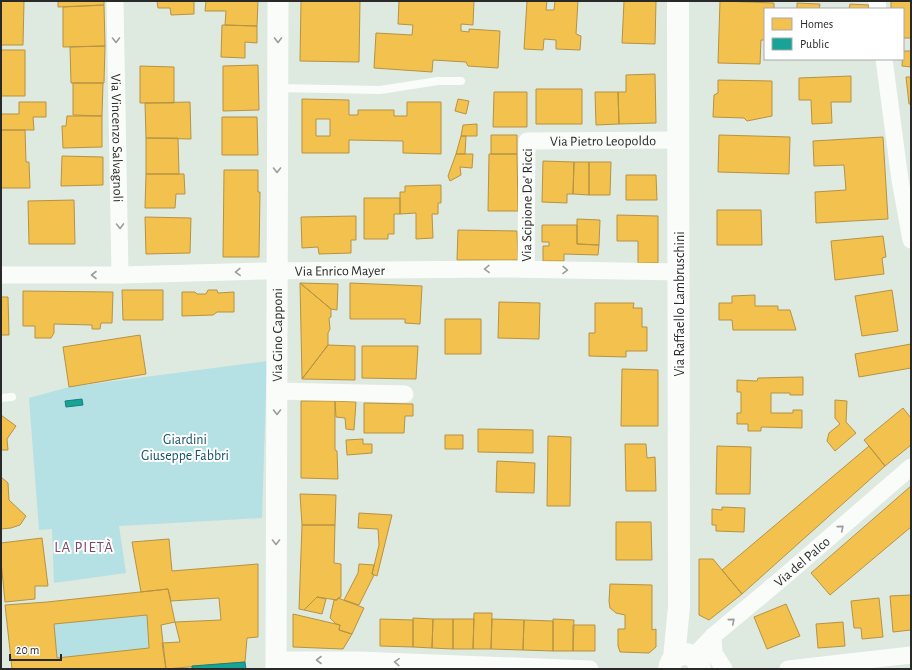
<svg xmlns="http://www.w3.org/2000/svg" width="912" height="670" font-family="'Alegreya Sans',sans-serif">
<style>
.green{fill:#b5e0e4}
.homes{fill:#f2c14e;stroke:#b69343;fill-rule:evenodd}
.public{fill:#17a398;stroke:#1c7e77}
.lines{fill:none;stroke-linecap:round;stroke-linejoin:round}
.service{stroke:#fafcfa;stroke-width:8}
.minor{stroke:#fafcfa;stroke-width:17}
.tertiary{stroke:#fafcfa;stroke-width:21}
.secondary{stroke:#fafcfa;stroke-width:22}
.oneway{stroke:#9c9d9c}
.labels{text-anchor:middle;stroke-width:4;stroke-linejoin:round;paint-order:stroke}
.street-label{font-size:14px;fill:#292929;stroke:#fff}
.park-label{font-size:14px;fill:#15526b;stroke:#fff}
.neighbourhood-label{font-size:15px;letter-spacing:1px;fill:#7d476b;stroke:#fff}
</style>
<rect width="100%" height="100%" fill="#dee9e0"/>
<path class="green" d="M267 361 262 518 119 526 126 573 54 583 52 529 39 530 29 398 69 387Z
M147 615 149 648 57 658 54 624Z"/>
<path class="homes" d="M1 1H24L23 45H1Z
M58 1H104V5L58 7Z
M157 1H194V14L171 15 170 8H158Z
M206 1H258L257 26 225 25 226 11H205Z
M301 1H360L359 62 300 61Z
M399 1H474L473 25 461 24V31L469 32V29L500 31 498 68 468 66 466 62 433 60 432 72 374 68 376 33 412 35 413 25 398 24Z
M527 1H547L546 10H554L555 1H578L576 34 581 36 580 50 556 49V40L544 39 543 50 524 49Z
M624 1H656L655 44 622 43Z
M720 1 774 3V9H765V40H761L760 64 718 63Z
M891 1H911V38H903V9H891Z
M797 3 820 4 819 9H797Z
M850 4 869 5 868 9H849Z
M104 5 105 46 63 47V7Z
M222 25 257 26V43L245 42V58L221 57Z
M105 46 104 83H71L70 47Z
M1 50H25V96H1Z
M903 51H911V67L902 66Z
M258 65 259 110 223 111V66Z
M140 66 174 67V103H140Z
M655 74 656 123 619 124 618 92H626V75Z
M851 76V102H831L832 123 812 124 811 100H799V78Z
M906 77H911V104H909Z
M718 80 772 81V116L747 121 744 118 713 117 714 95 718 93Z
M73 83H103L102 116 73 115Z
M536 89H582V124H536Z
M494 92H527V127H493Z
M595 92H618L619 124 596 125Z
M302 99 349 100V115H358V110H394V116H407V102H441V154L403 153V141L349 140V153H302ZM316 119H330V136H316Z
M458 99 469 101 466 114 455 111Z
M19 102H46V117H33L34 130H1V114H19Z
M190 102 191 139 146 138 145 103Z
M67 116H102V147L63 148 62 126H66Z
M222 117H257L258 155H222Z
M477 124V136H461L463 125Z
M1 130H25L26 162H29L30 188H1Z
M491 135H517V154H491Z
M719 135 790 137 789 174 718 172Z
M461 136H466L465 154H456Z
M883 137 888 219 816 223 815 192 846 190 844 165 814 166 813 141Z
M146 138H178L179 174H146Z
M456 154H473L472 168 460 167 461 175 450 181 448 176Z
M489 154H517L518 211H488Z
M62 156 103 157V185L61 186Z
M543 161 574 162 573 194H567V203L542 202Z
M574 162H589V195L573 194Z
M589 162H611L610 195H589Z
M224 170H258V192H260L259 257H223Z
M146 174H184L185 194H176L175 208H145Z
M626 175H656L657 200H626Z
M441 185V203H438V214H432L433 238 416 239V213L400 214V192H405V186Z
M364 198H400V214H394V234H388V239H364Z
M74 200 75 244H29L28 201Z
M717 210H761L762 245H717Z
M617 215 658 216V263H638V241H617Z
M356 216V240H351V253L319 254 318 247 302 248 301 217Z
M145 217 191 218 190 253 146 254Z
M577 219 600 220 599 245 577 244Z
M542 225H577V244L599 245 598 255 564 254V261H543V246H549V242H542Z
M458 230 517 231 518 260H457Z
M883 236 886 257 882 258 884 274 835 280 831 241Z
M300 283 331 309V317L329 318 330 329 328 333V345L302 379Z
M300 283 338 284 337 310 331 309Z
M350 283 422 286 420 324 405 323V319H350Z
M122 290H163V320H123Z
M208 290H217L218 293 234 292V312H217L213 315 182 316V292H195L197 294H206Z
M892 290 898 331 862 336 855 296Z
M23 291 113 292 112 323H101L100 329H92V325L54 324V333L51 338H35V326H23Z
M755 295V306H778V310H790L796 330H733L732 320H719V303H732V296Z
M1 297H8L9 335H1Z
M499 302 540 303 539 339 498 338Z
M595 303H634L633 308H642V327H647V351H626V357L589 356V333H595Z
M445 319H481V354H445Z
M140 335 146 374 69 387 63 347Z
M911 344V368L859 377 855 354Z
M328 345 355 346V380L302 379Z
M362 346H418L416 379 362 378Z
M622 369 658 370V426H621Z
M803 377V395H790V393H771V413H793V410H802V428L761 427V431H748V424H737V413H741V392H737V380L757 381 758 378Z
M835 400 847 401 846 422 856 433 835 451 827 441 829 433 840 424 835 418Z
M301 401H335V450L337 451 338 479 301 478Z
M335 401 356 402 354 430 346 429 345 418 336 417Z
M364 403 413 404V416H405L404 433H364Z
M903 408 911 418V445L885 466 864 440Z
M1 415 16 426 7 439 8 450H1Z
M478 429 533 430V453L478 452Z
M445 435H463V449H445Z
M548 436 571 437 570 506H547Z
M363 439V444H372V453L347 455 346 440Z
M625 444H646L647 458 655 457 656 491H626Z
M717 446 751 447 750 494H716Z
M869 446 885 466 742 594 722 570Z
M497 461 535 463 534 493 496 492Z
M1 477 8 483 9 500 26 516 20 525 11 528 1 529Z
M911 486V527L830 595 811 573Z
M300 494 336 495 335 525H302Z
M722 507 745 508 744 532 716 531V525H712V509L722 510Z
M359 513 392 515 377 576 372 574 379 545 378 529 358 528Z
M616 522H651L652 560H616Z
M302 525H335L334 563 341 564V597L338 598 337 600 317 597 304 610 299 609Z
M42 538 48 586H35V599L5 602 1 561V543Z
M169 539 172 571 258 564V637L247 638 245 662 166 669 162 643 180 642 175 622 221 620 219 598 171 601 168 589 141 592 132 542Z
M699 559H713L742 594 709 620 699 615Z
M359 564 374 565 372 574 374 575 359 605 344 600 358 573Z
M610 584 652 585V630L656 629V647L649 653 620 652 618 646V629H625V615L616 613 610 608 609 601Z
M168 589 175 622 161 625 166 669H12L5 605 47 602ZM147 615 149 648 57 658 54 624Z
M911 595V630L893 632 890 596Z
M317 597 326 599 322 614 304 610Z
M338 598 364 608 352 634 339 630 340 625 336 624 330 618 334 600H337Z
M879 598 883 637 862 639 861 628H854L851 601Z
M786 604 800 636 767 649 754 617Z
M474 613H492L491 649H473Z
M293 614 340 625 339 630 352 634 343 649 293 647Z
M413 618 433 619 432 648 413 647Z
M380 619 413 620V647L380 646Z
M433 619H453V649L432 648Z
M453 619H474L473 649H453Z
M492 619 524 620 523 650 491 649Z
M553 619 574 620 573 651H553Z
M524 620 553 621V651L523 650Z
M843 622 845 646 818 648 816 624Z
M573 625H595V651H573Z"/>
<path class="public" d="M82 399 83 405 66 407 65 401Z
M245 662 246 669H192V666Z"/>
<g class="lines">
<path class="service" d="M278 88 380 90 438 81H461
M1 398 12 397"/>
<g class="minor">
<path id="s1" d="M115 1 120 275"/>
<path d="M877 1 878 9"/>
<path d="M884 59 900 180 911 240"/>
<path id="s2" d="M526 269 527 141 679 140"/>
<path id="s3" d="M1 275H120L261 271 504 269 679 272"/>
<path d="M277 391 405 394"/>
<path d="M713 636 714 653 724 669"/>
<path id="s4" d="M693 657 713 636 779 581 911 467"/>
<path d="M276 660H358L590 669"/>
<path d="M788 669 911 655"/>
</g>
<path class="tertiary" id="s5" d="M276 669 278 1"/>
<path class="secondary" d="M674 658 679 607 678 1
M669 669C672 649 697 649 700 669"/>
</g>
<defs><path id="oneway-chevron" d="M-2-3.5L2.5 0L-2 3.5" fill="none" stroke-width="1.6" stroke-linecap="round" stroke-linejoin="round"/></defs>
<g class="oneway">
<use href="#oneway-chevron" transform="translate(116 40) rotate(89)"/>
<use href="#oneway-chevron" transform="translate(278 40) rotate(90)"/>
<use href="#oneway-chevron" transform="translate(277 170) rotate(90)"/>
<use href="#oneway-chevron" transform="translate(120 226) rotate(89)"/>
<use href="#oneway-chevron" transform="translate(487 269) rotate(179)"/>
<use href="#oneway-chevron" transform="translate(565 270) rotate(1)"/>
<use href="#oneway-chevron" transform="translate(238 272) rotate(178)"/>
<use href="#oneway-chevron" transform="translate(94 275) rotate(180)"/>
<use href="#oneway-chevron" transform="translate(277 412) rotate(90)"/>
<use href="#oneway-chevron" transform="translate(841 528) rotate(-41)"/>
<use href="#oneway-chevron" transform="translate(276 542) rotate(90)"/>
<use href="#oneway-chevron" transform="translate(732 621) rotate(-40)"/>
<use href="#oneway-chevron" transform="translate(319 660) rotate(-180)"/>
<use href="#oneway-chevron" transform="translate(397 662) rotate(-178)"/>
</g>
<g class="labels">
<g class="street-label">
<text dy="5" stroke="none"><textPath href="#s1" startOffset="137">Via Vincenzo Salvagnoli</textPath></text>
<text dy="5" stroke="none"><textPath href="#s2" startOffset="204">Via Pietro Leopoldo</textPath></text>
<text dy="5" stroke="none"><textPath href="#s2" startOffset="64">Via Scipione De' Ricci</textPath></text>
<text dy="5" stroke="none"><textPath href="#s3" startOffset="339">Via Enrico Mayer</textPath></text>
<text transform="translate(679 304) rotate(-90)" y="5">Via Raffaello Lambruschini</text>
<text dy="5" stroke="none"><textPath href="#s5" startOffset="334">Via Gino Capponi</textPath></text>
<text dy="5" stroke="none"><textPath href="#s4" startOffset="145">Via del Palco</textPath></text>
</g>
<g class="park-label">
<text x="185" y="444">Giardini<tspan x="185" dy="16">Giuseppe Fabbri</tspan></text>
</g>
<g class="neighbourhood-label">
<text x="84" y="552">LA PIETÀ</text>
</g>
</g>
<rect width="912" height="670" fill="none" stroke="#292929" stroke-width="4"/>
<rect x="764" y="8" width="140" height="52" fill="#ffffff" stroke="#a9a9a9"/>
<rect x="772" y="18" width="20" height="12" fill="#f2c14e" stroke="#a9a9a9"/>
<text x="800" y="28" font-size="12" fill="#292929">Homes</text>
<rect x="772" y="38" width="20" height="12" fill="#17a398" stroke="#a9a9a9"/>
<text x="800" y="48" font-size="12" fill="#292929">Public</text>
<path d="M10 654v6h51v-6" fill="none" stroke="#292929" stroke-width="2"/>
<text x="16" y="654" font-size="12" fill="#292929" stroke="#ffffff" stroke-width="3" paint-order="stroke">20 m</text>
</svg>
